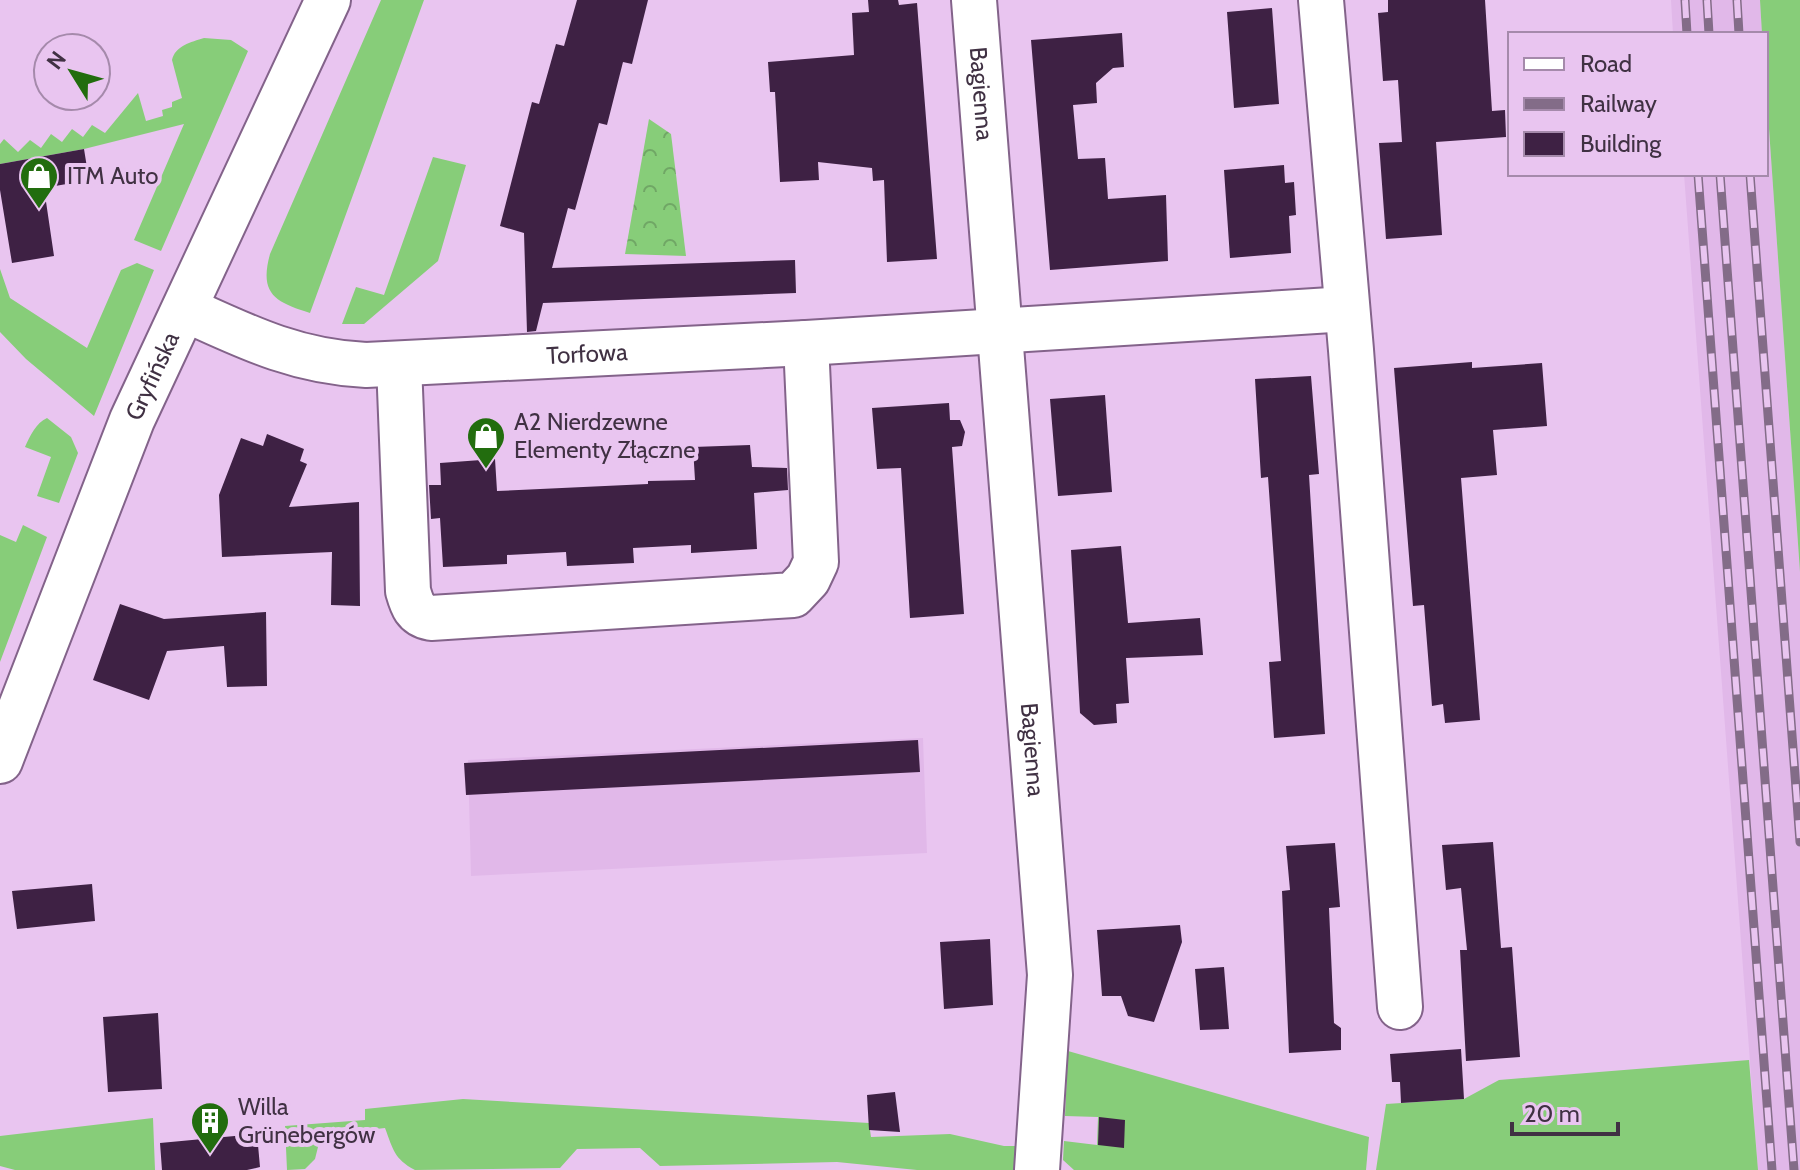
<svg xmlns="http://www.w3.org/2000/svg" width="1800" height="1170" font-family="Cabin,sans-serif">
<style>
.built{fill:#e1b8e9}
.grass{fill:#87cd79}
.park{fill:url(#park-crowns)}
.building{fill:#3e2144}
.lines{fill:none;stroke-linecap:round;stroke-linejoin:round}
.minor-casing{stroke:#83638a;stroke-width:48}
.minor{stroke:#fff;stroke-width:44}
.rail-casing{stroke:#836c88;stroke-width:9}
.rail{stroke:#e9c5f0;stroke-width:6;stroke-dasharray:18;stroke-linecap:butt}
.labels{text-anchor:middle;stroke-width:8;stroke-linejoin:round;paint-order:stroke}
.street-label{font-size:24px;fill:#403143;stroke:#e9c5f0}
.poi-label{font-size:24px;fill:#403143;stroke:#e9c5f0;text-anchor:start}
</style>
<defs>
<pattern id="park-crowns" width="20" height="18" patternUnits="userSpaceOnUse" patternTransform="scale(2)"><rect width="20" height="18" fill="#87cd79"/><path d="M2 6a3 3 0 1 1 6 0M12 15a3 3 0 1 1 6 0" fill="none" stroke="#70a765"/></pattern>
</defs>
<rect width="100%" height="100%" fill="#e9c5f0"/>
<path class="built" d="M1671 0H1760L1762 34H1673Z
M1766 86 1800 572V1170H1758L1684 174H1766Z
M923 738 927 853 471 876 468 760Z"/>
<path class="grass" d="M381 0H424L310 313C275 302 259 294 270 254Z
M1760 0H1800V572L1766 86V34H1762Z
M204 38 231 40 248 51 161 251 134 240 184 124 84 149 0 164V144L4 139 18 152 30 140 41 148 51 134 62 142 72 129 83 137 92 125 105 133 138 93 146 121 163 116 162 110 172 107V102L182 98 172 60C175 46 191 42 204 38Z
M433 157 466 165 438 261 364 324H342L356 287 384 295Z
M137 263 154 270 94 416 26 359 0 332V269L10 298 87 348 121 270Z
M47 418 71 437 78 453 59 503 37 496 51 457 25 447C30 436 36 423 47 418Z
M23 525 47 537 0 662V535L16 542Z
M1068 1051 1369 1137 1366 1170H1074L1063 1160 1064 1141 1097 1145 1098 1117 1065 1116Z
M1749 1060 1758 1170H1376L1386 1104 1464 1099 1499 1080Z
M463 1099 869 1123 871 1137 950 1134 1004 1146H1024L1015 1170H917L837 1162 660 1166 640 1148 577 1149 560 1168 415 1170C394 1159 393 1149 385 1128L321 1135 315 1159 305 1169 287 1170 285 1126 365 1120V1109Z
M153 1118 155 1170H15L0 1166V1136Z"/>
<path class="park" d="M649 119 671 134 686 256 625 254Z"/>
<path class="building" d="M577 0H648L632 64 623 62 607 125 599 123 575 210 568 208 552 268 795 260 796 293 543 303 536 331 527 332 524 233 500 226 532 102 539 104 556 44 564 46Z
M868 0H898L899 5 917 3 937 259 887 262 884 180 873 181 872 168 818 162 819 180 780 182 775 92H770L768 62 854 55 852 13 869 12Z
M1388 0H1485L1492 111 1505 110 1506 137 1436 142 1442 235 1386 239 1379 143 1402 142 1398 80 1383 81 1378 13 1388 12Z
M1272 8 1279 104 1234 108 1227 12Z
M1122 33 1124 67 1113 68 1096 83 1097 103 1073 105 1078 159 1105 158 1108 199 1166 195 1168 261 1050 270 1031 40Z
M84 149 89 180 44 188 54 256 12 263 0 190V164Z
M1284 165 1285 183 1294 182 1296 215 1289 216 1291 253 1230 258 1224 170Z
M1472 362V368L1542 363 1547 426 1493 430 1497 475 1461 478 1480 720 1445 723 1443 704 1432 706 1424 605 1413 606 1394 368Z
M1311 376 1319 474 1309 475 1325 734 1274 738 1269 662 1281 661 1268 477 1261 478 1255 379Z
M1105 395 1112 492 1058 496 1050 399Z
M949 403 950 420H960L965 432 962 446 952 447 964 614 910 618 901 468 877 469 872 408Z
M267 434 304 449 300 461 307 464 289 507 359 502 360 606 331 605 332 552 222 557 219 495 241 438 263 446Z
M750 445 752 467 787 468 788 490 754 493 757 549 691 553V545L633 548 634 563 567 566 566 552 507 555V564L443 567 440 518 431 519 429 485H441L440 463 495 459 497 491 648 484V481L695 480 693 447Z
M1121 546 1128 623 1200 618 1203 655 1126 658 1129 703 1116 704 1117 723 1094 725 1080 713 1071 550Z
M120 604 164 619 266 612 267 686 227 687 224 646 167 651 149 700 93 680Z
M918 740 920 772 466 795 464 763Z
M1493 842 1501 948 1512 947 1520 1057 1466 1061 1460 950H1467L1461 888 1446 890 1442 845Z
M1335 843 1340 907 1329 908 1334 1023 1341 1028V1050L1289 1053 1282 891 1290 890 1286 846Z
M92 884 95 921 17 929 12 891Z
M1180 925 1182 942 1154 1022 1128 1016 1121 996H1102L1097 930Z
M990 939 993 1005 944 1009 940 942Z
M1224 967 1229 1029 1200 1030 1195 969Z
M158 1013 162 1089 108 1092 103 1017Z
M1461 1049 1464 1099 1401 1103 1400 1082H1392L1390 1054Z
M895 1092 900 1132 869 1130 867 1095Z
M1099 1117 1125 1120 1124 1148 1098 1145Z
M257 1134 260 1167 247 1170H162L160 1143Z"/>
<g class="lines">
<defs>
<g id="minor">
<path id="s1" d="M974 0 1050 975 1037 1170"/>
<path d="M1321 0 1351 350 1400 1007"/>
<path id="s2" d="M185 309C246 337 297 362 366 365L806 343 1347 309"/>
<path d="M399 364 408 591C412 605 415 615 431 618L793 595 808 579 816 562 806 343"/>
<path id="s3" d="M0 761 132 420 328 0"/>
</g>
</defs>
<use href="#minor" class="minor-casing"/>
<use href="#minor" class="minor"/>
<defs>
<path id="rail" d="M1685 0 1687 34
M1707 0 1709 34
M1737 0 1739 34
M1698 174 1772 1170
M1720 174 1794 1170
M1750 174 1800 842"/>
</defs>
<use href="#rail" class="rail-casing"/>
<use href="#rail" class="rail"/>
</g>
<defs>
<symbol id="shop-pin" viewBox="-11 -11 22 30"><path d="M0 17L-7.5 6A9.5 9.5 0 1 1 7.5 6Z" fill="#226d0e" stroke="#e9c5f0"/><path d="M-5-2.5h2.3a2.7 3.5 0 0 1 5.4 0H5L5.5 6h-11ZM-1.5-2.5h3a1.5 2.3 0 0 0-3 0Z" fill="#fff"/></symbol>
<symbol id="building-pin" viewBox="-11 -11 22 30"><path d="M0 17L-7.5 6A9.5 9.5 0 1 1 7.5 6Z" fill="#226d0e" stroke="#e9c5f0"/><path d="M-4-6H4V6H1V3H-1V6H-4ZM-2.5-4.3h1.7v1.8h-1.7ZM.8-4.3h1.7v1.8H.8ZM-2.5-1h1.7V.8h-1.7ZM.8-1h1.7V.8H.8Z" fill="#fff"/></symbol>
</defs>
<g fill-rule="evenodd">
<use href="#shop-pin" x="17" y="154" width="44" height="60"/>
<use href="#shop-pin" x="464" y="414" width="44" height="60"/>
<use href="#building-pin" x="188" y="1099" width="44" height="60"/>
</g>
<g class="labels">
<g class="street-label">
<text dy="8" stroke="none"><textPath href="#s1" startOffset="94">Bagienna</textPath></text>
<text dy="8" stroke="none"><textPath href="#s2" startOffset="412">Torfowa</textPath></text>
<text dy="8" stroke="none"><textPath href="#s3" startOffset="414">Gryfińska</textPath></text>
<text dy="8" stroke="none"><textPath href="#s1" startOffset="752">Bagienna</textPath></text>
</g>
<g class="poi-label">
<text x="67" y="184">ITM Auto</text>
<text x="514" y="430">A2 Nierdzewne<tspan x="514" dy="28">Elementy Złączne</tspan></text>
<text x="238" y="1115">Willa<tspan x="238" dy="28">Grünebergów</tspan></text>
</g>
</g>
<rect x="1508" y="32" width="260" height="144" fill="#e9c5f0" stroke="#a58aab" stroke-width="2"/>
<rect x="1524" y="58" width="40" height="12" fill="#ffffff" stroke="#a58aab" stroke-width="2"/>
<text x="1580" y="72" font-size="24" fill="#403143">Road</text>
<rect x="1524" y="98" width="40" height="12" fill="#836c88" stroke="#a58aab" stroke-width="2"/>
<text x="1580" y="112" font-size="24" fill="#403143">Railway</text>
<rect x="1524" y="132" width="40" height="24" fill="#3e2144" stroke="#a58aab" stroke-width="2"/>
<text x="1580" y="152" font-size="24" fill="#403143">Building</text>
<g transform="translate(72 72) rotate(307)"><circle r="38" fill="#e9c5f0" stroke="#a58aab" stroke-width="2"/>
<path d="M0-6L14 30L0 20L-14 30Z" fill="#226d0e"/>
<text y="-12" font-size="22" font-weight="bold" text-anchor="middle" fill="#403143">N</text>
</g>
<path d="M1512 1122v12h106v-12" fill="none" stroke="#403143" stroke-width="4"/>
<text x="1524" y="1122" font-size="24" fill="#403143" stroke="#e9c5f0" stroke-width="6" paint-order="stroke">20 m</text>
</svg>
